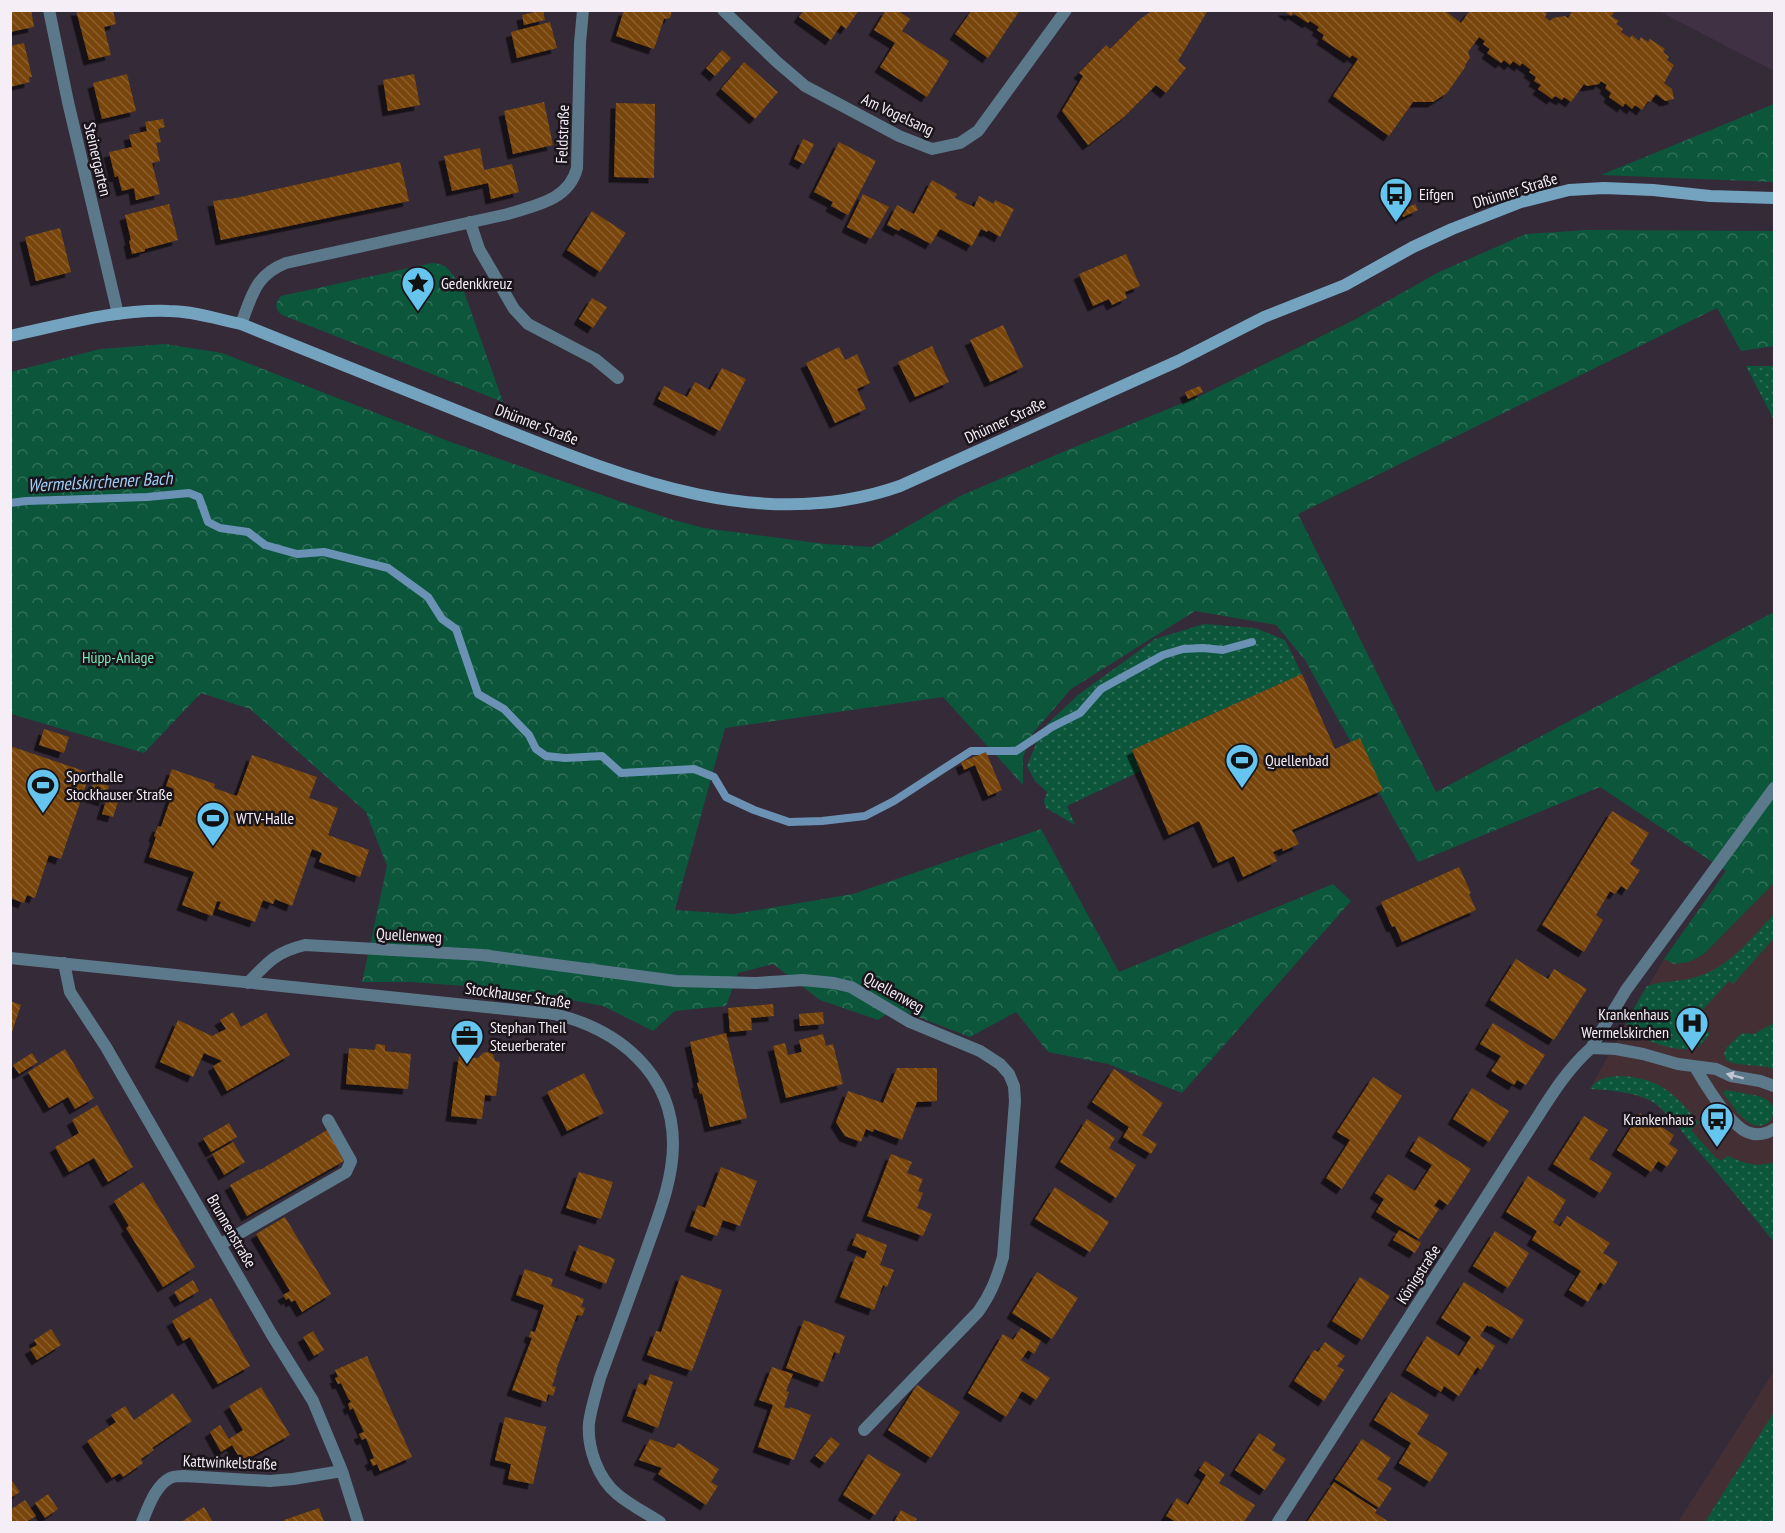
<svg xmlns="http://www.w3.org/2000/svg" width="1785" height="1533" font-family="'PT Sans Narrow',sans-serif">
<style>
.built{fill:#413144}
.medical{fill:#443034}
.grass{fill:url(#grass-dots)}
.forest{fill:url(#forest-crowns)}
.lines{fill:none;stroke-linecap:round;stroke-linejoin:round}
.stream{stroke:#6b92b5;stroke-width:8}
.building{fill:url(#building-back-hatch);filter:url(#shadow)}
.service{stroke:#5c798b;stroke-width:12}
.minor{stroke:#5c798b;stroke-width:12}
.secondary{stroke:#74a3c0;stroke-width:12}
.oneway{fill:#c0c5d1}
.labels{text-anchor:middle;stroke-width:5;stroke-linejoin:round;paint-order:stroke}
.street-label{font-size:16px;fill:#f6eef7;stroke:#1a151b}
.poi-label{font-size:16px;fill:#f6eef7;stroke:#1a151b;text-anchor:start}
.park-label{font-size:16px;fill:#7aeab6;stroke:#1a151b}
.water-label{font-size:18px;font-style:italic;fill:#9fcdf6;stroke:#1a151b}
</style>
<defs>
<pattern id="grass-dots" width="8" height="8" patternUnits="userSpaceOnUse" patternTransform="scale(1.5)"><rect width="8" height="8" fill="#0c563b"/><path d="M2 2h.1M6 6h.1" fill="none" stroke="#306f58" stroke-width="1.8" stroke-linecap="round"/></pattern>
<pattern id="forest-crowns" width="20" height="18" patternUnits="userSpaceOnUse" patternTransform="scale(1.5)"><rect width="20" height="18" fill="#0c563b"/><path d="M2 6a3 3 0 1 1 6 0M12 15a3 3 0 1 1 6 0" fill="none" stroke="#306f58"/></pattern>
<pattern id="building-back-hatch" width="6" height="6" patternUnits="userSpaceOnUse" patternTransform="scale(1.5)"><rect width="6" height="6" fill="#784509"/><path d="M-1 5l2 2M0 0l6 6M5-1l2 2" fill="none" stroke="#8c602e"/></pattern>
<filter id="shadow"><feDropShadow dx="-5.5" dy="5.5" stdDeviation="0" flood-color="#0009"/></filter>
</defs>
<rect width="100%" height="100%" fill="#352a38"/>
<path class="built" d="M1659 11H1774V71Z"/>
<path class="medical" d="M1774 883V1242L1713 1168 1671 1119 1656 1104 1646 1099 1630 1094 1607 1089H1590L1644 990 1649 985 1664 959 1669 962H1689L1704 954Z
M1774 1371V1522H1678L1742 1422Z"/>
<path class="grass" d="M1746 366H1774V420Z
M1204 624 1255 628 1285 640 1302 674 1132 750 1141 771 1067 806 1075 825 1046 808 1044 801 1047 792 1035 781 1027 766 1042 729 1078 695 1155 639Z
M1774 914V938L1733 984 1729 981 1693 1020 1710 1033C1706 1038 1703 1044 1697 1047 1680 1055 1644 1040 1629 1031L1626 1022 1647 986C1661 981 1678 982 1693 978 1728 969 1751 939 1774 914Z
M1774 1023V1069C1759 1063 1741 1068 1726 1060L1724 1054 1726 1048 1742 1033 1754 1034Z
M1618 1076C1659 1077 1674 1093 1699 1123L1691 1130 1717 1159 1721 1160 1728 1156C1744 1163 1757 1168 1774 1162V1242C1747 1209 1720 1175 1691 1143 1680 1129 1668 1112 1653 1102 1636 1092 1611 1090 1590 1089 1597 1078 1607 1077 1618 1076Z
M1726 1090 1759 1096 1769 1101 1774 1108C1773 1114 1773 1121 1766 1124 1748 1133 1732 1104 1723 1093Z
M1774 1412V1522H1705Z"/>
<path class="forest" d="M1774 104V182L1601 175Z
M1587 230 1774 231V346L1741 351 1717 308 1298 514 1436 792 1774 612V883L1704 954 1689 962 1674 964 1664 959 1726 871 1600 787 1418 862 1305 660 1276 625 1195 611 1071 689 1033 733 1023 757V785L943 697 725 728 675 910 734 914 853 894 1041 829 1119 972 1333 884 1351 901 1182 1093 1108 1064 1048 1052 1016 1012 970 1037 895 1008 878 1020 820 1000 773 964 738 973 726 1006 675 1011 653 1031 603 1006 517 990 410 982H362L387 866 366 812 250 709 201 693 144 753 11 714V372L100 349 165 344 222 353 448 441 670 519 704 528 825 544 872 547 960 496 1077 446 1200 396 1352 321 1439 272 1526 234Z
M432 263 440 264 446 267 462 286 503 402 282 315C274 309 275 303 281 296Z"/>
<g class="lines">
<path class="stream" d="M10 503 26 501 147 497 189 493 199 497 208 522 220 528 248 532 265 545 297 554 324 552 388 568 428 597 442 619 456 629 478 694 504 709 529 735 536 749 546 756 565 758 602 756 621 773 694 769 714 777 726 797 754 810 789 822 822 821 865 816 894 801 971 751H1016L1052 727 1080 713 1101 689 1163 655 1183 649 1203 648 1223 650 1252 642"/>
</g>
<path class="building" d="M10 10H31L34 27 10 32Z
M76 10H113L116 24 104 27 111 55 89 60Z
M543 10 545 20 524 25 522 15Z
M624 10H672L670 18 664 19 654 49 616 36Z
M804 10H859L846 29 841 25 831 40 799 17Z
M886 10H897L910 19 902 31 949 61 927 97 880 67 895 43 874 30Z
M972 10H1020L988 58 955 34Z
M1153 10H1208L1178 61 1186 68 1166 93 1156 85 1124 117 1088 145 1062 111 1083 76 1079 73 1106 45 1110 49 1139 20Z
M1283 10H1444L1461 23 1470 10H1543L1547 13 1545 17 1550 21 1553 18 1565 16 1568 18 1573 10H1610L1614 13 1611 16 1619 21 1616 24 1623 29 1621 32 1630 38 1632 35 1639 41 1641 37 1648 42 1650 39 1665 49 1663 52 1669 57 1667 60 1674 65 1664 83 1672 89 1674 99 1665 101 1656 94 1650 102 1648 101 1642 110 1635 105 1632 109 1625 103 1623 107 1609 97 1611 93 1605 88 1607 85 1601 81 1599 84 1587 86 1584 84 1571 102 1564 97 1562 100 1555 96 1552 99 1538 89 1541 85 1534 81 1536 77 1529 72 1531 70 1522 63 1520 66 1513 61 1510 65 1504 60 1501 63 1487 53 1490 49 1483 44 1485 41 1479 37 1468 52 1470 58 1465 65 1466 66 1447 93 1433 102H1413L1389 136 1333 96 1358 59 1352 55 1350 58 1322 39 1324 35 1317 30 1319 27 1310 21 1308 23 1293 13 1291 16Z
M550 22 557 48 517 58 511 32Z
M24 43 32 77H29L30 82 10 87V46Z
M722 50 731 58 715 76 706 68Z
M744 62 778 92 755 119 721 89Z
M127 74 136 111 102 119 93 83Z
M414 74 420 105 388 111 383 80Z
M544 102 553 145 513 154 504 111Z
M616 103 655 104 654 178 614 177Z
M163 119 165 127 158 129 161 142 156 143 160 161 152 163 160 194 136 200 134 188 122 191 118 176 115 177 109 152 132 147 129 135 147 131 145 122Z
M803 139 814 144 804 164 794 159Z
M839 142 876 161 848 215 831 206 833 202 814 192Z
M480 148 484 170 512 164 519 192 491 199 488 183 452 191 444 156Z
M400 162 409 201 221 240 213 201 236 198Z
M932 180 957 194 955 198 974 207 979 196 994 204 995 200 1014 209 1000 237 988 230 987 232 981 229 972 246 940 229 931 244 901 228 899 231 887 225 897 205 914 214Z
M863 194 889 207 871 239 847 227Z
M169 204 178 240 145 249V251L132 254 129 241 131 240 125 215Z
M1415 204 1418 210 1403 217 1400 211Z
M592 211 626 233 600 272 567 250Z
M60 228 71 272 36 281 25 237Z
M1126 254 1140 286 1125 292 1127 298 1112 305 1109 299 1093 306 1079 274Z
M592 298 607 307 593 328 579 319Z
M1003 325 1023 367 990 382 970 340Z
M932 346 949 382 915 397 898 362Z
M839 347 845 360 857 354 870 383 857 389 866 409 835 423 806 363Z
M722 368 746 379 720 431 658 399 664 386 687 397 695 382 710 390Z
M1200 386 1203 392 1188 399 1185 392Z
M1302 674 1335 749 1360 738 1383 790 1292 830 1299 844 1283 851 1282 848 1273 852 1277 861 1243 877 1234 856 1218 863 1199 821 1169 835 1132 750Z
M44 729 69 737 64 753 39 745Z
M10 746 90 773 61 859 49 855 35 898 27 895 24 903 10 898Z
M986 752 1002 790 988 796 975 765 964 770 961 762Z
M252 755 317 777 309 798 338 808 328 835 369 850 360 877 319 862 322 853 312 849 292 906 275 899 273 904 263 900 255 922 218 909 221 902 217 901 212 916 182 905 194 872 149 857 156 837 154 836 158 826 161 827 174 789 166 786 172 769 215 784 214 788 237 796Z
M94 781 109 786 104 801 89 796Z
M107 798 118 802 113 817 102 814Z
M1612 811 1649 833 1630 864 1640 870 1627 890 1621 886 1615 894 1610 891 1596 915 1603 920 1584 952 1542 925Z
M1459 867 1471 893 1469 894 1476 910 1402 942 1395 926 1392 927 1381 902Z
M1516 959 1548 979 1554 969 1587 989 1554 1040 1490 1000Z
M10 1001 21 1005 11 1035 10 1034Z
M773 1004 774 1016 751 1018 752 1030 730 1032 728 1008Z
M233 1012 241 1027 266 1013 290 1055 227 1091 213 1066 222 1061 204 1053 193 1077 160 1062 178 1020 212 1036 226 1029 220 1020Z
M823 1012 824 1024 800 1026 799 1014Z
M1493 1023 1545 1055 1526 1085 1517 1080 1514 1085 1491 1071 1501 1056 1480 1044Z
M726 1033 747 1118 710 1127 702 1093 700 1094 697 1083 699 1082 690 1042Z
M823 1034 826 1046 833 1044 843 1084 786 1098 773 1046 785 1043 788 1055 802 1052 799 1040Z
M376 1044 385 1045V1051L411 1054 408 1089 346 1084 349 1048 375 1050Z
M65 1049 94 1098 75 1109 68 1097 49 1108 28 1072Z
M488 1052 493 1054 495 1061 500 1062 496 1096 485 1095 482 1119 451 1116 459 1056 478 1058 483 1053Z
M32 1053 38 1062 19 1074 13 1065Z
M897 1068H937V1101L917 1102 902 1140 874 1129 873 1132 866 1129 861 1142 845 1136 836 1122 848 1091 883 1103Z
M1114 1069 1163 1103 1142 1135 1157 1144 1151 1154 1123 1137 1129 1127 1092 1102Z
M584 1073 604 1113 567 1131 547 1092Z
M1373 1077 1402 1096 1342 1189 1326 1178 1350 1140 1337 1132Z
M1472 1088 1509 1111 1489 1142 1453 1119Z
M97 1105 133 1167 108 1182 94 1158 69 1172 55 1147 79 1133 72 1120Z
M1640 1113 1674 1135 1669 1144 1678 1150 1667 1167 1658 1161 1651 1172 1617 1150Z
M1584 1116 1608 1130 1589 1159 1612 1173 1600 1193 1553 1164Z
M1087 1119 1115 1138 1109 1148 1136 1165 1116 1198 1060 1162Z
M229 1123 237 1137 211 1152 203 1138Z
M327 1130 344 1161 247 1216 230 1185 259 1169 260 1170Z
M1419 1136 1471 1169 1448 1205 1439 1199 1434 1206 1439 1209 1419 1239 1376 1212 1384 1199 1375 1193 1388 1174 1415 1191 1432 1165 1410 1151Z
M233 1142 245 1162 224 1175 212 1154Z
M891 1154 912 1162 907 1173 923 1179 918 1191 923 1193 917 1208 932 1214 923 1236 867 1216Z
M721 1167 757 1181 740 1226 723 1220 717 1236 690 1226 698 1205 705 1208Z
M579 1172 613 1182 601 1219 566 1208Z
M1528 1176 1566 1200 1553 1222 1560 1227 1567 1216 1610 1243 1603 1253 1618 1262 1606 1283 1604 1285 1600 1282 1588 1302 1569 1290 1581 1271 1532 1240 1537 1231 1506 1212Z
M143 1182 195 1267 163 1287 126 1228 129 1226 114 1201Z
M1055 1187 1109 1222 1090 1252 1035 1219Z
M285 1217 331 1294 302 1312 295 1300 291 1302 289 1298 286 1300 283 1295 290 1291 256 1234Z
M1399 1230 1421 1243 1415 1253 1393 1240Z
M1495 1231 1529 1253 1508 1288 1473 1266Z
M857 1233 887 1245 880 1265 894 1270 887 1287 883 1285 874 1310 840 1297 856 1256 864 1259 867 1251 852 1245Z
M579 1245 615 1259 606 1284 570 1270Z
M525 1269 553 1279 551 1286 584 1299 581 1307 585 1308 582 1316 577 1315 556 1370 557 1371 552 1386 556 1387 553 1396 548 1394 546 1402 512 1390 532 1338 529 1337 531 1331 535 1332 544 1305 516 1295Z
M1037 1272 1078 1298 1052 1339 1012 1313Z
M681 1275 722 1290 692 1371 647 1355 656 1331 661 1332Z
M1360 1277 1390 1296 1362 1340 1332 1321Z
M193 1280 199 1291 180 1302 174 1292Z
M1464 1282 1524 1320 1512 1339 1491 1326 1490 1327 1487 1325 1480 1336 1495 1346 1481 1370 1477 1367 1459 1396 1444 1386 1441 1392 1406 1370 1427 1336 1459 1356 1471 1337 1441 1318Z
M211 1298 250 1366 218 1384 190 1337 183 1341 172 1321Z
M804 1320 845 1336 839 1354 834 1352 823 1382 786 1368Z
M1021 1328 1041 1341 1034 1354 1028 1350 1021 1360 1050 1378 1036 1400 1022 1391 1006 1417 968 1393 1003 1334 1013 1340Z
M51 1329 61 1345 37 1360 30 1349 37 1345 34 1340Z
M313 1331 324 1350 314 1356 303 1337Z
M1325 1342 1345 1356 1337 1366 1344 1370 1324 1401 1294 1381 1314 1350 1318 1352Z
M367 1356 412 1457 380 1471 377 1464 373 1466 370 1460 374 1458 366 1438 362 1440 359 1434 364 1432 353 1408 350 1410 348 1404 351 1402 350 1400H349L341 1383 338 1384 335 1378 338 1377 335 1370Z
M772 1367 793 1374 786 1391 789 1392 784 1407 789 1409 790 1407 811 1415 794 1460 758 1447 773 1405 759 1400Z
M650 1374 673 1382 658 1428 627 1416 639 1383 646 1386Z
M917 1385 960 1412 931 1458 888 1430Z
M261 1387 290 1435 242 1462 232 1445 221 1452 210 1432 220 1425 229 1439 243 1430 229 1406Z
M1391 1392 1429 1415 1417 1434 1448 1453 1430 1482 1399 1463 1411 1443 1374 1420Z
M173 1393 192 1421 152 1448 154 1450 141 1459 143 1463 123 1477 120 1473 112 1478 87 1441 116 1422 111 1415 125 1406 134 1420Z
M505 1417 546 1427 533 1484 508 1479 511 1464 495 1460Z
M1259 1433 1276 1444 1272 1450 1286 1459 1265 1490 1235 1470Z
M831 1437 840 1444 825 1463 815 1456Z
M650 1439 674 1448 678 1443 719 1469 711 1482 718 1486 706 1505 658 1474 662 1468 639 1460Z
M1362 1439 1391 1458 1377 1479 1392 1488 1379 1508 1335 1479Z
M868 1454 901 1474 875 1515 843 1495Z
M1205 1461 1225 1474 1219 1483 1255 1505 1244 1522H1176L1166 1516 1177 1498 1188 1505 1206 1475 1199 1470Z
M10 1478 20 1492 10 1498Z
M1334 1482 1377 1510 1375 1513 1389 1522H1307Z
M48 1494 58 1509 45 1518 35 1503Z
M25 1500 36 1516 26 1522H13L10 1519V1510Z
M204 1507 213 1522H181Z
M319 1508 324 1522H285L284 1520Z
M901 1510 917 1519 915 1522H894Z"/>
<g class="lines">
<path class="service" d="M470 222 479 249 514 309 528 324 595 359 618 378
M1733 844 1774 788
M221 1244 346 1172 351 1161 328 1120"/>
<path class="minor" d="M49 10 68 102 118 314
M723 10 777 62 805 86 899 136 932 149 960 143 978 131 1066 10
M241 324C252 296 255 275 286 263L508 214C536 205 569 200 577 168L580 43 583 10
M10 958 554 1014C618 1029 673 1073 673 1144 673 1182 657 1219 645 1254 630 1295 615 1336 600 1378 596 1393 591 1408 589 1423 587 1448 598 1478 617 1494 630 1505 646 1513 660 1522
M64 963 70 992 106 1047 272 1335 313 1401 342 1471 358 1522
M248 983C268 962 276 952 305 945L482 955 676 981 756 983 803 980 834 983 851 987 910 1022 980 1051 1000 1064 1009 1074 1014 1086 1015 1101 1003 1257C997 1278 991 1294 978 1312L864 1430
M1591 1048 1626 990 1733 844
M1695 1067C1705 1084 1730 1125 1747 1132 1756 1136 1766 1134 1774 1129
M142 1522C148 1508 155 1486 170 1478 174 1476 180 1476 184 1476L270 1481 293 1479 342 1471
M1278 1522 1529 1130C1548 1101 1565 1071 1591 1048L1616 1049 1643 1054 1678 1064 1716 1069 1731 1076 1760 1081 1774 1086"/>
<path class="secondary" d="M10 336C62 325 115 309 169 311 193 311 217 319 241 324 320 355 399 387 478 419 611 472 755 537 900 486L1178 361 1264 317 1345 285 1413 247 1452 229 1521 202 1569 190 1604 188 1653 190 1710 196 1774 198"/>
</g>
<defs><path id="oneway-solid" d="M-6-.8H1V-3.2L6.5 0L1 3.2V.8H-6Z" transform="scale(1.5)"/></defs>
<use class="oneway" href="#oneway-solid" transform="translate(1735 1076) rotate(-165)"/>
<defs>
<symbol id="bus-pin" viewBox="-11 -11 22 30"><path d="M0 17L-7.5 6A9.5 9.5 0 1 1 7.5 6Z" fill="#65c5ee" stroke="#1a151b"/><path d="M-5-6H5V4H4V6H2V4H-2V6H-4V4H-5ZM-3.5-4V0h7V-4ZM-3.5 1.2v1.5H-2V1.2ZM2 1.2v1.5H3.5V1.2Z" fill="#111"/></symbol>
<symbol id="sight-pin" viewBox="-11 -11 22 30"><path d="M0 17L-7.5 6A9.5 9.5 0 1 1 7.5 6Z" fill="#65c5ee" stroke="#1a151b"/><path d="M0-6L1.8-2.2L6-1.7L2.9 1.2L3.7 5.4L0 3.3L-3.7 5.4L-2.9 1.2L-6-1.7L-1.8-2.2Z" fill="#111"/></symbol>
<symbol id="stadium-pin" viewBox="-11 -11 22 30"><path d="M0 17L-7.5 6A9.5 9.5 0 1 1 7.5 6Z" fill="#65c5ee" stroke="#1a151b"/><path d="M0-5a6.5 5 0 1 0 0 10a6.5 5 0 1 0 0-10ZM-3.5-1.8h7v3.6h-7Z" fill="#111"/></symbol>
<symbol id="hospital-pin" viewBox="-11 -11 22 30"><path d="M0 17L-7.5 6A9.5 9.5 0 1 1 7.5 6Z" fill="#65c5ee" stroke="#1a151b"/><path d="M-5-5h3v3.5h4V-5h3V5h-3V1.5h-4V5h-3Z" fill="#111"/></symbol>
<symbol id="office-pin" viewBox="-11 -11 22 30"><path d="M0 17L-7.5 6A9.5 9.5 0 1 1 7.5 6Z" fill="#65c5ee" stroke="#1a151b"/><path d="M-6-3h4V-5.5h4V-3h4V5H-6ZM-1-4.5V-3h2v-1.5ZM-6 0V1H6V0Z" fill="#111"/></symbol>
</defs>
<g fill-rule="evenodd">
<use href="#bus-pin" x="1377" y="175" width="38" height="52"/>
<use href="#sight-pin" x="399" y="264" width="38" height="52"/>
<use href="#stadium-pin" x="1223" y="741" width="38" height="52"/>
<use href="#stadium-pin" x="24" y="766" width="38" height="52"/>
<use href="#stadium-pin" x="194" y="799" width="38" height="52"/>
<use href="#hospital-pin" x="1673" y="1004" width="38" height="52"/>
<use href="#office-pin" x="448" y="1017" width="38" height="52"/>
<use href="#bus-pin" x="1698" y="1100" width="38" height="52"/>
</g>
<g class="labels">
<g class="street-label">
<text transform="translate(898 114) rotate(25)" y="6">Am Vogelsang</text>
<text transform="translate(562 134) rotate(-88)" y="6">Feldstraße</text>
<text transform="translate(98 159) rotate(77)" y="6">Steinergarten</text>
<text transform="translate(1515 190) rotate(-17)" y="6">Dhünner Straße</text>
<text transform="translate(1005 420) rotate(-25)" y="6">Dhünner Straße</text>
<text transform="translate(537 424) rotate(21)" y="6">Dhünner Straße</text>
<text transform="translate(409 935) rotate(3)" y="6">Quellenweg</text>
<text transform="translate(894 992) rotate(29)" y="6">Quellenweg</text>
<text transform="translate(518 995) rotate(8)" y="6">Stockhauser Straße</text>
<text transform="translate(232 1231) rotate(60)" y="6">Brunnenstraße</text>
<text transform="translate(1418 1274) rotate(-57)" y="6">Königstraße</text>
<text transform="translate(230 1462) rotate(2)" y="6">Kattwinkelstraße</text>
</g>
<g class="poi-label">
<text x="1419" y="200">Eifgen</text>
<text x="441" y="289">Gedenkkreuz</text>
<text x="1265" y="766">Quellenbad</text>
<text x="66" y="782">Sporthalle<tspan x="66" dy="18">Stockhauser Straße</tspan></text>
<text x="236" y="824">WTV-Halle</text>
<text x="1669" y="1020" text-anchor="end">Krankenhaus<tspan x="1669" dy="18">Wermelskirchen</tspan></text>
<text x="490" y="1033">Stephan Theil<tspan x="490" dy="18">Steuerberater</tspan></text>
<text x="1694" y="1125" text-anchor="end">Krankenhaus</text>
</g>
<g class="park-label">
<text x="118" y="663">Hüpp-Anlage</text>
</g>
<g class="water-label">
<text transform="translate(100 482) rotate(-3)" y="6">Wermelskirchener Bach</text>
</g>
</g>
<rect width="1785" height="1533" fill="none" stroke="#f6eef7" stroke-width="24"/>
</svg>
